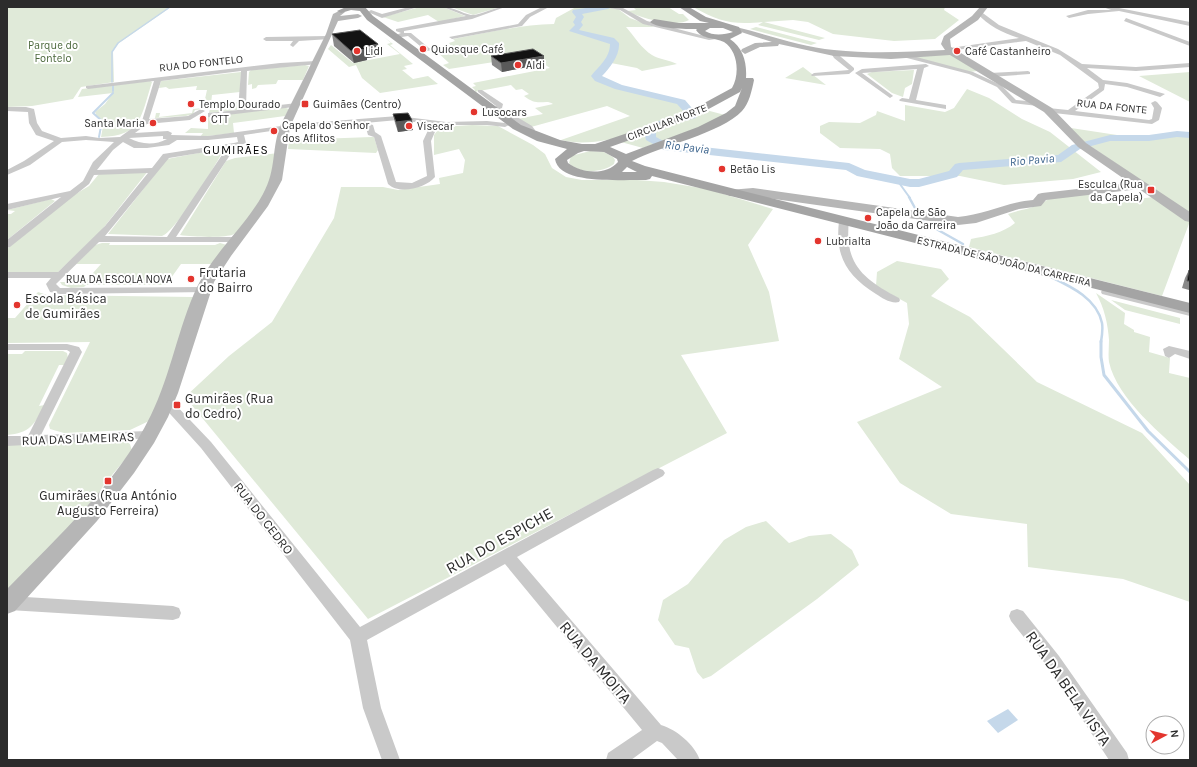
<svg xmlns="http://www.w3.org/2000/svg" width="1197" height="767" font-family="Karla,sans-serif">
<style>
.green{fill:#e0ead9}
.water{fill:#c5d8ea}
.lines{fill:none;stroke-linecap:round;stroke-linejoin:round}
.stream-far3{stroke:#c5d8ea;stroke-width:1.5}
.stream-far2{stroke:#c5d8ea;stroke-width:2}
.stream-far1{stroke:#c5d8ea;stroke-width:2.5}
.stream{stroke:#c5d8ea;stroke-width:3}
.river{fill:#c5d8ea;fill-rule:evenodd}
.street{fill:#c9c9c9;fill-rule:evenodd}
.secondary{fill:#b6b6b6;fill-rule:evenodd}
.primary{fill:#a4a4a4;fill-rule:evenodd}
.wall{fill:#898989}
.shaded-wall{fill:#5a5a5a}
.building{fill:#131313;stroke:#5a5a5a}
.poi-dot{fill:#e3352e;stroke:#fff;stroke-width:1.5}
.labels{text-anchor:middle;stroke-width:4;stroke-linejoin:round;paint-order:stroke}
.far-park-label{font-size:11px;fill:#4a673a;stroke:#fff}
.far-poi-label{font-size:11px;fill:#2c2c2c;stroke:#fff;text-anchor:start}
.far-street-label{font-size:11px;fill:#2c2c2c;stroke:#fff}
.far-water-label{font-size:12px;font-style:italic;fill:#3c648d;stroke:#fff}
.far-neighbourhood-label{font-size:12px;letter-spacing:1px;fill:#000;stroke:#fff}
.poi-label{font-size:13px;fill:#2c2c2c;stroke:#fff;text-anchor:start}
.street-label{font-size:13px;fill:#2c2c2c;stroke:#fff}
.near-street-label{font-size:16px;fill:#2c2c2c;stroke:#fff}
</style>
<rect width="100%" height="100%" fill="#fff"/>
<path class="green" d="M7 7H171L119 43 113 51 114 82 81 87 73 99 32 106 7 107Z
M420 7H443L465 16 439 22 428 15 398 22 383 17Z
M451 7H495L497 8 473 15Z
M576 7H605L618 9 630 18 654 27H626C634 36 642 49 652 55 657 59 670 60 677 64L642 71 637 68 611 63 595 76C612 91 657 94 679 103L681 107 689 112C652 127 600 150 561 140L630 116 607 106 531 127 517 119 543 114 535 108 553 104C545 98 539 108 524 96L529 94 522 89 516 90 511 85 474 92 475 90 472 87 476 86 473 83 550 68 532 56 449 69 443 65 449 63 434 49H453L449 43 455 41 453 39C486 33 518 25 554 24L556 18Z
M614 7H668L679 14H683L689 20C676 28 640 18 627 11L636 10 634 8Z
M693 7H945L944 10 959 20 935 39 894 41 833 34 808 22 793 20 764 22 825 38 819 40 758 25 763 22C733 25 720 22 693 7Z
M756 27 817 43 811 45 750 29Z
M384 37 393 44 390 45 413 64 404 66 407 69 402 70 413 79 428 76 438 84 380 93 362 78 356 65 349 67 328 49 331 45 353 63 400 54 387 44 391 43Z
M947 54 952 55 977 71 970 72 915 58V57Z
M305 65 309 66 303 80H278L276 84 258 85 256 88 252 89V84L248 85 249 72 251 70Z
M803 67 826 85 785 78Z
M914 70 912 84 905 88 903 97 892 93 867 74 872 72Z
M241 72 240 92 212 95 211 104 239 102 237 110 209 113 210 108 195 110 193 114 186 116 155 118 156 113H160L159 117 192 113 193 109 203 108 207 90H196L197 86 169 89 166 87 159 88 161 81Z
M1190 72V102L1139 76Z
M150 81 152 82C141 116 142 136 101 137L104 121 97 117 95 112 105 104 113 93 78 97 82 89Z
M967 89 989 98 1022 119 1050 132 1101 172 1073 179 1004 185 960 176H900L892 168 890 154 880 149 840 148 820 133V126L829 122 860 123 876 115 877 111 905 121V105L945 112 954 108Z
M283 107 289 109 285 116 233 123 234 133 200 137 203 133H185L191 128 208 129V117Z
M706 110 725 115 708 124 643 148 621 142Z
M472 125 498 126 533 145 545 154 552 168 566 177 582 180H637L664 182 707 189 773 209 748 245 769 292 779 341 681 355 727 433 368 619 185 397 229 356 272 322 334 218 341 187H383L398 190 440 184 439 178 463 173 465 160 459 149 434 155V135L440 127Z
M1071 128 1150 140 1190 134V214L1080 139Z
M372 137H374L378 150 376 153 288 149 289 140Z
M214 150 223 151C216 165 174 234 162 236L108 234 167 159Z
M590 151 604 152 613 157 615 160 614 164C603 173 578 174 569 163L571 156Z
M279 153C277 160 277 168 274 174 269 188 246 230 232 235 220 238 193 237 180 235L226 161 235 158Z
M148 171 101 231 57 273H7V249L69 198 89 186 99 174Z
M1087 194 1102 204 1153 197 1190 221 1162 296 969 247 971 239C987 236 1003 233 1015 223L1008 214C1021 209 1040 208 1049 198Z
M51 199 55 201 7 240V214H11L15 211 7 210Z
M102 243H110L109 245H215L220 243 227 245 214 264H181L166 285H86L84 287 71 288 62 285 60 282H85L101 264H76L95 245Z
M897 261 941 269 949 279 931 296 970 317 1037 382 1142 433 1190 485V602L1123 579 1028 567 1027 524 951 514 900 483 857 422 942 387 899 359 909 324 907 303 876 286 877 272Z
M38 292 47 295 193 297 166 385 149 421 130 430 64 433 50 429 49 425 90 342 7 343V318H15Z
M1096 293 1125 313 1124 324 1134 330V332L1150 337 1149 352 1170 358 1169 373 1190 378V460C1163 436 1117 399 1109 362 1108 355 1109 347 1109 340 1108 324 1104 307 1096 293Z
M1111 300 1180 318V324L1125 310Z
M25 351H63L67 353 68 358 64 365H59L39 406 45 405C34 425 30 433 7 435V354H22Z
M97 441 127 442 130 444 132 451 103 486 100 492 7 597V445Z
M766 521 789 543 809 536 831 534 852 550 859 565 817 599 711 676 703 679 697 672 689 648 675 645 658 620 663 600 688 584 724 540 746 527Z"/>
<path class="water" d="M1008 709 1018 720 998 733 987 721Z"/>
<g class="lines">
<path class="stream-far3" d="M112 82V52L118 43 170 7
M113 85V87"/>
<path class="stream-far2" d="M113 86V91
M99 137 102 121 93 113 113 93
M897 180 910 198"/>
<path class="stream-far1" d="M909 197 922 221 963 244
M1051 277C1072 287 1097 299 1102 323 1103 329 1102 336 1101 342"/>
<path class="stream" d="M1101 341V357L1104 375 1148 431 1190 472"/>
<path class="river" d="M592 7H612L608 9 582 14 584 17 581 22 583 25 579 30 614 38 619 43C620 55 610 68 602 76L622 85 685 100 697 114 696 118 668 125 656 132V137L667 143 849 163 865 170 910 179H919L949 171 955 164 959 163 1058 155 1072 145 1110 135H1149L1177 131 1190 132V138L1177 137 1149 141H1110L1080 149 1061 162 963 170 957 177 919 187H910L857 176 846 170 664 150 646 140 644 131 655 122 686 114 677 104 615 89 595 81 591 76C599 66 610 58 610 44L569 31 575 25 573 22 576 17 572 12 573 10Z"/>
<path class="street" d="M409 7H418L382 18 368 12 371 10 382 14Z
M443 7C454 7 461 13 471 15 479 16 494 7 505 7L472 19 404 31V33H411L429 48H435V50L426 51 408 36 396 38 393 36 401 33 396 31V29L466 16Z
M542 7H549L530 17 522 26 452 39 449 37 518 24 526 15Z
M605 7 623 8 647 21 716 39 709 40 643 24 620 10Z
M1103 7H1114L1190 22V26L1119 11 1088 14 1069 18 1066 16 1088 10H1111Z
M980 11 999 25 1058 49 1082 64 1136 67 1190 63V67L1136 71 1087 68 1103 80 1127 83 1165 94 1160 97 1127 87 1105 84 1104 90 1075 111 1149 120 1152 119 1154 108 1151 103 1155 101 1157 102 1162 108 1159 120 1152 124 1045 112 1044 110 1048 108 1068 110 1099 88 1098 83 1060 55 1026 41 948 51V49L950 48 1019 38C1003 33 988 26 977 13Z
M1126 18 1190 42V46L1124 21Z
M328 36 330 37V39L299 41 293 47 290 45 293 41H266L263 39 266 37Z
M834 51 854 68V70L849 74 812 76 811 75 814 73 849 70 834 58 831 53Z
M905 54 973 72 1001 85 1016 100 1038 102 1042 104 1038 106 1012 103 997 87 969 74 903 57V55Z
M316 61 318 62V64L247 71 246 109 297 103V107H294L211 117H208V113L238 110 241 71 161 81 149 119 188 116 201 109 205 111 190 120 147 124 135 133 168 131 172 133 171 135 208 136 288 125 289 127 285 129 244 135 246 143 232 148V152L176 237H237L242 240 240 242H99L56 284 60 288 203 287 208 290 207 292 60 294 50 292 46 284 51 278H7V272H58L105 226 148 173 94 175 89 184 10 247 7 248V240L61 197 7 210V204L70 191 83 181 93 162 114 142 86 140 62 142 30 165 7 175V170L24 161 54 141 36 135 29 123 28 112 7 111V107H26L34 109 37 123 42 131 61 138 86 136 99 138 120 137 142 121 154 81 88 89 86 88V86L280 63ZM163 136V139H167C154 146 140 144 129 138ZM237 137 238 142 234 143 163 154 152 168 97 170 113 150 123 142 134 148H147L169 145 177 140H208ZM224 149V152L167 237 105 236 169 158Z
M926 64 929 66 924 68 916 100 946 105V109L900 101 899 100 902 98 909 99 917 69 862 73 892 95 893 96 890 98 855 73 862 69Z
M1028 71 1030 72V74L990 77 987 75 990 73Z
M478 90H482L503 104 502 108 532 126 535 130 532 135H526V130L495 110 496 106 478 92Z
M398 116 446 122 487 121 505 123 509 125 505 127 487 125H438L431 141 435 177C426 188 399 195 388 184L374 137 368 135 366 128 354 124 294 128 290 126 294 124ZM398 120 431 124 423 141 427 176 412 183 396 182 381 136 375 132 373 125 365 123Z
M844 218 849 221C844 264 863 279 899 298L900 300 899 302C891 304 882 298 876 294 846 275 835 256 839 221Z
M1106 289 1190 310V316L1102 294 1101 292 1102 290Z
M7 344H67L79 347 82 352 41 435 148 431 153 432 154 435 153 438 7 446V436H28L70 352 67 350H7Z
M1169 346 1190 351V359L1175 354 1169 358 1165 356 1163 349Z
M166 398 170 399 211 442 360 627 653 470 658 468 663 470 665 473 663 476 517 557 661 725C677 730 694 744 700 760H678L662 743 657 741 631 760H606L608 753 642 730 505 564 367 640 381 708 400 760H382L363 708 350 640 201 448 162 405 160 402 162 399Z
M9 596 173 606 179 608 181 613 179 618 173 620 9 610 7 609V597Z
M1017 609 1023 611 1059 656 1127 753 1129 760H1109L1047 666 1011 621 1009 616 1011 611Z"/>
<path class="secondary" d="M980 7H988L978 20 950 39 951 47 1052 108 1086 143 1190 212V222L1185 221 1139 189 1046 200 1041 206 1019 209 976 223 958 225 753 196H729L727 193 729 190 753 188 958 217C984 215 1007 202 1033 200L1038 194 1042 193 1130 183 1078 147 1044 112 950 55 891 59 834 56 779 44 778 46 760 47 745 54 741 51 742 49 755 43 772 42 732 29 736 27C769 35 801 47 834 50 871 54 908 52 945 50L941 44 944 36 972 16Z
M341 10 345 12 340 16 358 14 362 16 358 18 338 21 290 127 282 180 268 206 231 256 214 282 178 393 168 417 154 443 134 473 97 521 15 611 7 614V589C58 536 118 483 151 415 171 374 178 328 197 287 214 252 245 227 263 194 277 169 271 148 281 124L326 34 333 14Z"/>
<path class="primary" d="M346 7H365L373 16 521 125 560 140 582 144H595L684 114 732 88C740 74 738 51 724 42 714 37 703 40 696 30L697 29C686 29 658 29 650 22L654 19 679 23H709L700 21 679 7H689L706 17 739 27 742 33 730 39C743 48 747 62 746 78H753L754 80C752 90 749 104 742 111 722 133 660 146 632 161L645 166 731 188 1190 303V313L652 176 650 179 646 180C625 179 559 186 555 159L567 149 537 141 513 129 367 20 360 11 351 10 341 13 337 11ZM710 28H723L733 32C724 35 713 36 705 31ZM742 88 735 106 726 113 698 127 626 154 610 147 692 118 740 92ZM584 151 604 152 617 159 618 162C606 176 581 173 568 163L567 160 578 153ZM627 167 637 172H638H622Z"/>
</g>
<path class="wall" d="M332 34 378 44 380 56 367 58V60L354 63 334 46Z
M491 56 544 64 502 72 492 65Z
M393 114 412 120 413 130 398 132 395 123Z
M1189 270 1190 271V293H1189V290L1182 288 1185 278Z"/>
<path class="shaded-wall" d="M378 44 380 56 367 58V60L354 63 351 51 363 47Z
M544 56V64L502 72 501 63Z
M412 120 413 130 398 132 396 122Z"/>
<path class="building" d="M360 30 378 44 363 47 365 49 351 51 332 34Z
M533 49 544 56 501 63 491 56Z
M408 113 412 120 396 122 393 114Z
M1189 270 1190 271V281H1187Z"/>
<g class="poi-dot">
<circle cx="423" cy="49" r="4"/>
<circle cx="357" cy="51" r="4"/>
<circle cx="957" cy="51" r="4"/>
<circle cx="518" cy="65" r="4"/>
<circle cx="191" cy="104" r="4"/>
<rect x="301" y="100" width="8" height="8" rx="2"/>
<circle cx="474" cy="112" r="4"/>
<circle cx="203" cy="119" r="4"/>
<circle cx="153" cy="123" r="4"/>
<circle cx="409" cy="126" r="4"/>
<circle cx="274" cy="131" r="4"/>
<circle cx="722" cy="169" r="4"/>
<rect x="1147" y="186" width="8" height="8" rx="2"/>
<circle cx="868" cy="218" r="4"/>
<circle cx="818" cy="241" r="4"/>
<circle cx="191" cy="279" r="4"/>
<circle cx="17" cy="305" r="4"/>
<rect x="173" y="401" width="8" height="8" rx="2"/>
<rect x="104" y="477" width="8" height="8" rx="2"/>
</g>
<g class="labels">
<g class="far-park-label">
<text x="53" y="49">Parque do<tspan x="53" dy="13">Fontelo</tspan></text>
</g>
<g class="far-poi-label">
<text x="431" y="53">Quiosque Café</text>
<text x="365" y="55">Lidl</text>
<text x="965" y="55">Café Castanheiro</text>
<text x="526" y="69">Aldi</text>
<text x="199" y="108">Templo Dourado</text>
<text x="313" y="108">Guimães (Centro)</text>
<text x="482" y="116">Lusocars</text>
<text x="211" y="123">CTT</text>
<text x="145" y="127" text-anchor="end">Santa Maria</text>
<text x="282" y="129">Capela do Senhor<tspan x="282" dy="13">dos Aflitos</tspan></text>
<text x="417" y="130">Visecar</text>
<text x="730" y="173">Betão Lis</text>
<text x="1143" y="188" text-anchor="end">Esculca (Rua<tspan x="1143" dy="13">da Capela)</tspan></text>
<text x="876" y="216">Capela de São<tspan x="876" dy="13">João da Carreira</tspan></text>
<text x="826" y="245">Lubrialta</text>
</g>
<g class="far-street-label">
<text transform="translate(201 63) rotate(-6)" y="4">RUA DO FONTELO</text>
<text transform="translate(1112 106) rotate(6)" y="4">RUA DA FONTE</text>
<text transform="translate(667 122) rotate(-21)" y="4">CIRCULAR NORTE</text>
<text transform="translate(1004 261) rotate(14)" y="4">ESTRADA DE SÃO JOÃO DA CARREIRA</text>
<text x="119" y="283">RUA DA ESCOLA NOVA</text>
</g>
<g class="far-water-label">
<text transform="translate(687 147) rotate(7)" y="4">Rio Pavia</text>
<text transform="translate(1032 160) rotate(-5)" y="4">Rio Pavia</text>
</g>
<g class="far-neighbourhood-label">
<text x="236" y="154">GUMIRÃES</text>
</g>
<g class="poi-label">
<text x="199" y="277">Frutaria<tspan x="199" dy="15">do Bairro</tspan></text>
<text x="25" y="303">Escola Básica<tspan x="25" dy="15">de Gumirães</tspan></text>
<text x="185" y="403">Gumirães (Rua<tspan x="185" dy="15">do Cedro)</tspan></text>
<text x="108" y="500" text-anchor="middle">Gumirães (Rua António<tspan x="108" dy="15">Augusto Ferreira)</tspan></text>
</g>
<g class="street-label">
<text transform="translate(78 438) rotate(-2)" y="5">RUA DAS LAMEIRAS</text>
<text transform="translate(264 518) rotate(52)" y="5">RUA DO CEDRO</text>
</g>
<g class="near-street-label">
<text transform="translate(499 540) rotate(-29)" y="6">RUA DO ESPICHE</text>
<text transform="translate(596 662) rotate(50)" y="6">RUA DA MOITA</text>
<text transform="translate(1069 688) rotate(55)" y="6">RUA DA BELA VISTA</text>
</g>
</g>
<rect width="1197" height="767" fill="none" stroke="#2c2c2c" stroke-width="16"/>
<g transform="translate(1165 735) rotate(83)"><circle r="19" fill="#ffffff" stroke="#ababab"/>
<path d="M0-3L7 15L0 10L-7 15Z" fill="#e3352e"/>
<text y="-6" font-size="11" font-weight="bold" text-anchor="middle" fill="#2c2c2c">N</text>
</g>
</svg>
